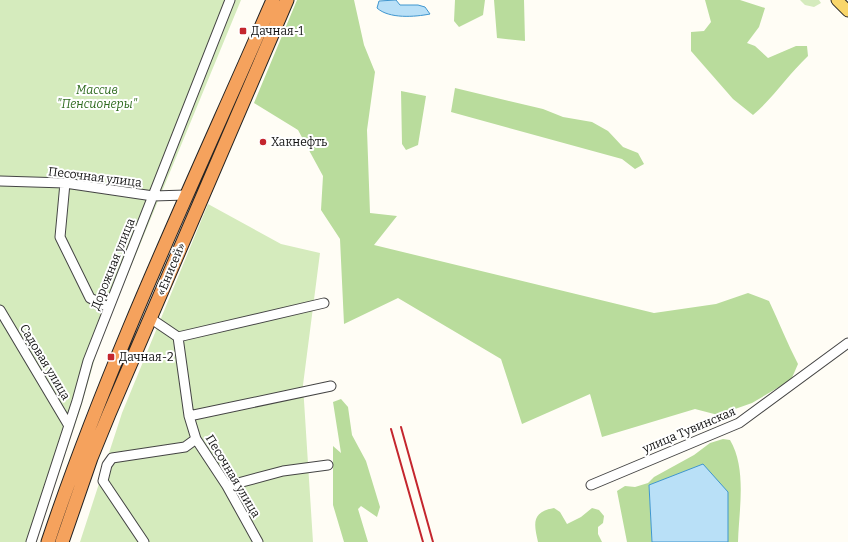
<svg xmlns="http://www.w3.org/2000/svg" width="848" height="542" font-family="Bitter,serif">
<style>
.green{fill:#d5ebbd}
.forest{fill:#b9dc9c}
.water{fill:#b9e0f7;stroke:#3f96cf}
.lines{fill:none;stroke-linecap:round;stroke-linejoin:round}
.minor-casing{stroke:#444;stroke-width:11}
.major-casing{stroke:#222;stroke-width:13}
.highway-casing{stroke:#222;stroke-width:15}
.minor{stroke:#fff;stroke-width:9}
.major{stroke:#f9d66b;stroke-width:11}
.highway{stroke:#f5a25d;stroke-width:13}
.rail{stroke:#c4262e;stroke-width:2}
.poi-dot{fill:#c4262e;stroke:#fff;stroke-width:1.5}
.labels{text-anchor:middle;stroke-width:4;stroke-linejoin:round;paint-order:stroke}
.poi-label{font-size:12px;fill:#111;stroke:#fff;text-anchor:start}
.park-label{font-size:12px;font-style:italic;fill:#2f6b1f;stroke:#fff}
.street-label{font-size:12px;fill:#111;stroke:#fff}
</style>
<rect width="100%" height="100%" fill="#fffdf5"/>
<path class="green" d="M0 0H241L99 344 81 407 36 542H0Z
M800 0H819L821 3 814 7 805 5Z
M208 204 281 244 320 253 303 385 313 542H80L122 413Z"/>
<path class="forest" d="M297 0H354L364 45 375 72 367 130 370 213 397 216 374 245 654 313 716 304 748 293 769 301C779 322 787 343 798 364L791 380 752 403 718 415 695 409 602 437 590 394 522 424 501 359 398 298 344 324 340 239 321 210 323 176 298 130 254 103Z
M455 0H485L483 15 459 27 454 21Z
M494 0H524L525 41 497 38Z
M705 0H740L765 8 759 27 747 43 755 46 768 58 796 46H807L808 56C788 75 774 97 753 115L733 99 691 51V32L704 31 711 22Z
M455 88 543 109 563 117 592 122 608 131 623 147 638 153 644 164 635 169 622 159 451 112Z
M401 91 426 96 418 145 406 150 402 144Z
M341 399 348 407 352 435 366 461 380 507 377 517 361 506 358 509 368 542H344L333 505V446L341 453 333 402Z
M723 439 730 440C747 469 739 509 738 542H728V492L675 476 649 485 652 542H627L617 491 625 486 635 487 648 483 654 477 694 455 710 443Z
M554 508 560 512 567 524 581 517 592 508 599 510 604 516 603 523 598 527V534L602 542H538C534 524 531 512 554 508Z"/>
<path class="water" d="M396 0 400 5H418L425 7 430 14C415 17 389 19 377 8L379 1Z
M703 464 728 492V542H652L649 485Z"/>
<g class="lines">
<defs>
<path id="minor" d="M0 181 65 183 153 196 186 195
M65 183 60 237 90 298 108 307
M0 310 69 426
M150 318 178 337 189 416 196 439 227 486 258 542
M178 337 324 303
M189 416 331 386
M591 485 739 423 848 343
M227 486 283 471 328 465
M31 542 77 401 88 361 230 0
M144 542 103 481 107 465 112 458 185 447 196 439"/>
<path id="major" d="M837 0 848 11"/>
<path id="highway" d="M48 542C110 357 195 179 273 0
M62 542 91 458 109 414 287 0"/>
</defs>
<use href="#minor" class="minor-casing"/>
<use href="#major" class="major-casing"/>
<use href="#highway" class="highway-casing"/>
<use href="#minor" class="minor"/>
<use href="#major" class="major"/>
<use href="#highway" class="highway"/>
<path class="rail" d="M401 427 433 542
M391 429 423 542"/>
</g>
<g class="poi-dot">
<rect x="239" y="27" width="8" height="8" rx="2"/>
<circle cx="263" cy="142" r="4"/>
<rect x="107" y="353" width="8" height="8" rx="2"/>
</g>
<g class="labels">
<g class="poi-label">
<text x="251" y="35">Дачная-1</text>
<text x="271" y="146">Хакнефть</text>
<text x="119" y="361">Дачная-2</text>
</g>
<g class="park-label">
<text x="97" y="94">Массив<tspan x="97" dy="14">"Пенсионеры"</tspan></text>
</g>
<g class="street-label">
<text transform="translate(95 177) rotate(7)" y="4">Песочная улица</text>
<text transform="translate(113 264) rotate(-68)" y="4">Дорожная улица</text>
<text transform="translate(171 269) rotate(-67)" y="4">«Енисей»</text>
<text transform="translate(45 362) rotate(59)" y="4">Садовая улица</text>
<text transform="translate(689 430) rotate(-23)" y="4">улица Тувинская</text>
<text transform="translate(233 476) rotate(59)" y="4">Песочная улица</text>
</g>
</g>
</svg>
